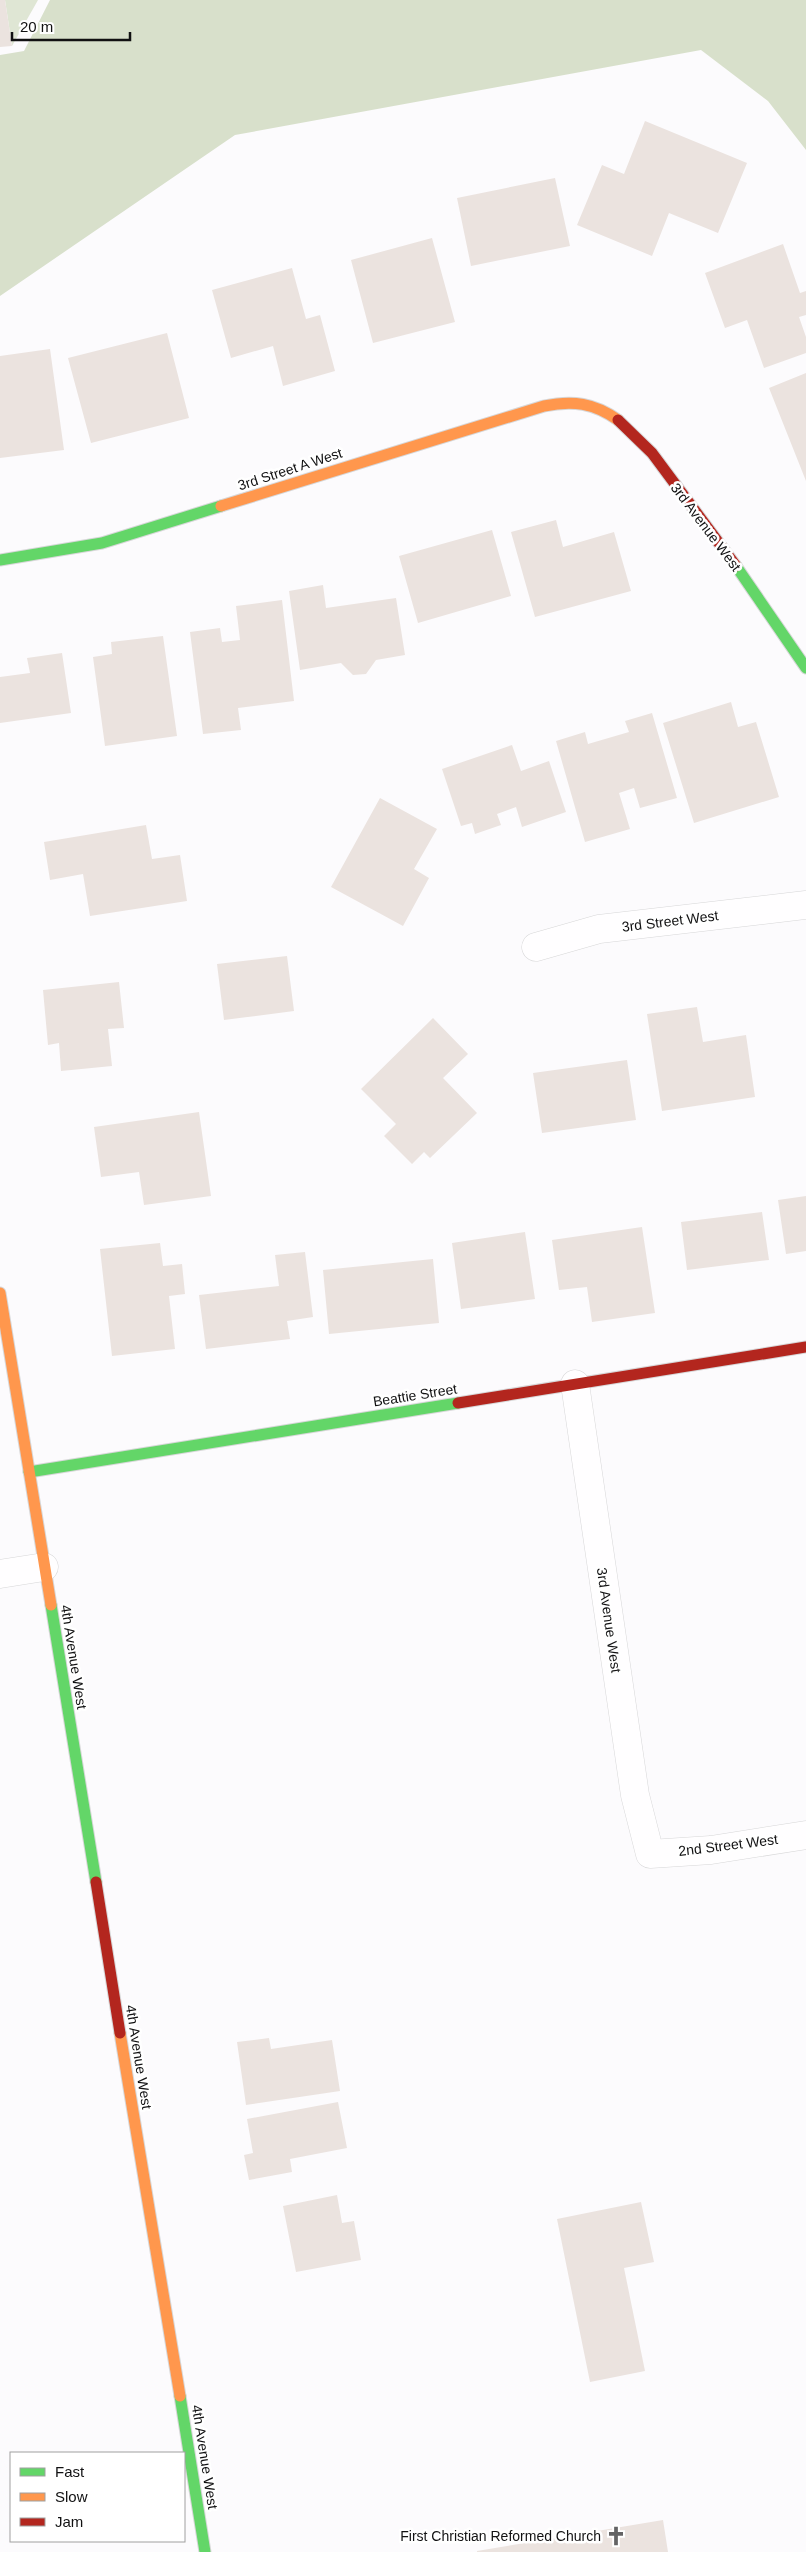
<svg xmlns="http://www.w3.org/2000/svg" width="806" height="2552" font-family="Arial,sans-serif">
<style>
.green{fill:#dfe6d4}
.forest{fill:#d8e0cb}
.building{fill:#ebe3df}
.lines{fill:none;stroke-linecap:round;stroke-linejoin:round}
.street-casing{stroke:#d7d7d8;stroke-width:29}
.fast-casing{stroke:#d7d7d8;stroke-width:13}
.slow-casing{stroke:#d7d7d8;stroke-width:13}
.jam-casing{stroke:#d7d7d8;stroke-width:13}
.street{stroke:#fffeff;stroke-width:28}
.fast{stroke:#63d668;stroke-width:11}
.slow{stroke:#ff974d;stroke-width:11}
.jam{stroke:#b3261e;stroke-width:11}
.labels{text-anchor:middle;stroke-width:5;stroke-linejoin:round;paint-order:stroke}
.street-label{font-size:14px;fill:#111112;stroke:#fff}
.poi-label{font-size:14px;fill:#111112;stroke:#fff;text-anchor:end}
</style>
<rect width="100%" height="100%" fill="#fcfbfd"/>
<path class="green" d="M5 0H38L12 46Z"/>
<path class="forest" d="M50 0H806V150L768 101 701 50 235 135 0 296V55L24 51Z"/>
<path class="building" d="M0 0H5L12 46 0 47Z
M645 121 747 163 718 233 669 213 652 256 577 225 602 165 624 174Z
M555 178 570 246 471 266 457 198Z
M432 238 455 322 373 343 351 260Z
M783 244 800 293 806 291V315L799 317 806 337V353L764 368 747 320 725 328 705 273Z
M292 268 306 319 320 315 335 371 283 386 273 346 231 358 212 290Z
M167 333 189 418 91 443 68 358Z
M50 349 64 450 0 458V356Z
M806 373V481L769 388Z
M556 520 563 547 614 532 631 591 535 617 511 532Z
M492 530 511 596 418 623 399 556Z
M323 585 326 608 396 598 405 655 376 660 366 674 353 675 341 663 300 670 289 591Z
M282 600 294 701 238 708 241 730 203 734 190 632 220 628 222 642 240 640 236 606Z
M163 636 177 736 105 746 93 657 112 654 111 642Z
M62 653 71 713 0 723V677L30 673 27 658Z
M731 702 738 727 756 722 779 797 694 823 663 723Z
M652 713 677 798 640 808 634 788 619 793 630 829 585 842 556 741 585 732 588 744 629 732 625 721Z
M512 745 521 771 549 761 566 812 522 827 516 807 497 814 501 825 475 834 472 823 461 826 442 769Z
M380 798 437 829 414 869 429 878 403 926 331 887Z
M146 825 152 859 180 855 187 901 90 916 83 874 50 880 44 842Z
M287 956 294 1011 224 1020 217 964Z
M119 982 124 1028 108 1029 112 1066 61 1071 59 1043 48 1045 43 990Z
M697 1007 703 1042 746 1035 755 1097 662 1111 647 1014Z
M433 1018 468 1054 443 1078 477 1113 430 1158 424 1152 412 1164 384 1136 396 1124 361 1089Z
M627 1060 636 1120 542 1133 533 1073Z
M199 1112 211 1196 144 1205 139 1172 101 1177 94 1127Z
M806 1196V1251L786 1254 778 1200Z
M762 1212 769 1260 687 1270 681 1222Z
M642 1227 655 1313 592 1322 587 1287 559 1290 552 1240Z
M525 1232 535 1299 461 1309 452 1243Z
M160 1243 163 1266 182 1264 185 1294 169 1296 175 1349 112 1356 100 1249Z
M305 1252 313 1317 287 1321 290 1339 206 1349 199 1295 279 1286 275 1255Z
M433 1259 439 1323 329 1334 323 1270Z
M269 2038 271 2049 332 2040 340 2091 246 2105 237 2042Z
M338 2102 347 2148 290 2159 292 2172 249 2180 244 2155 253 2153 247 2119Z
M337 2195 342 2223 354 2221 361 2260 296 2272 283 2206Z
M641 2202 654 2262 624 2268 645 2371 590 2382 557 2219Z
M663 2520 668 2552H477V2551Z"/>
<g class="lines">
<defs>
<path id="street" d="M536 947 599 929 806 905
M575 1384 635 1795 650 1854 711 1850 806 1835
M0 1574 44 1567"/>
<path id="fast" d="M0 560 102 543 221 506
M736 566 806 668
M29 1472 458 1403
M51 1605 96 1882
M180 2396 205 2552"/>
<path id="slow" d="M221 506 544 406C573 400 594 403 618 420
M0 1293 51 1605
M120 2033 180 2396"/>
<path id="jam" d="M618 420 652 453 736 566
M458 1403 806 1347
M96 1882 120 2033"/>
</defs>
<use href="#street" class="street-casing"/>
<use href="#fast" class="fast-casing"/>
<use href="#slow" class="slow-casing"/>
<use href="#jam" class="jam-casing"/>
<use href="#street" class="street"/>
<use href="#fast" class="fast"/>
<use href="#slow" class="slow"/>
<use href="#jam" class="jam"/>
</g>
<defs>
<symbol id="church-bare" viewBox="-9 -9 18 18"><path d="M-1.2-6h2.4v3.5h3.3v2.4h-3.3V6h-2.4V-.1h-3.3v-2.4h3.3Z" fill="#636364" stroke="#fff" stroke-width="2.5" paint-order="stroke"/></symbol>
</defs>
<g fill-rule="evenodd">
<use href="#church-bare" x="602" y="2522" width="28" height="28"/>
</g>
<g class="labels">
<g class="street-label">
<text transform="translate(290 469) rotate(-18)" y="5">3rd Street A West</text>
<text transform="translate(706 527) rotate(53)" y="5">3rd Avenue West</text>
<text transform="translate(670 921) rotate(-7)" y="5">3rd Street West</text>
<text transform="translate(415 1395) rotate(-9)" y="5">Beattie Street</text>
<text transform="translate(609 1620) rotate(82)" y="5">3rd Avenue West</text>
<text transform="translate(74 1657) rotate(81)" y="5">4th Avenue West</text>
<text transform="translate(728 1845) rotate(-7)" y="5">2nd Street West</text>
<text transform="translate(139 2057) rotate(81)" y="5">4th Avenue West</text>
<text transform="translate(205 2457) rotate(81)" y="5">4th Avenue West</text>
</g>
<g class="poi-label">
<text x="601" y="2541">First Christian Reformed Church</text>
</g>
</g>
<rect x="10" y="2452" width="175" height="90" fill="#ffffff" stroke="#a0a0a0"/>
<rect x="20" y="2468" width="25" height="8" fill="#63d668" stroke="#a0a0a0"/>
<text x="55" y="2477" font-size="15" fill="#111112">Fast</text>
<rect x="20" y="2493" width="25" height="8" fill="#ff974d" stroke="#a0a0a0"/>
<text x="55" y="2502" font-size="15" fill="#111112">Slow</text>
<rect x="20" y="2518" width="25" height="8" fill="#b3261e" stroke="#a0a0a0"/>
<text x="55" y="2527" font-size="15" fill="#111112">Jam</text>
<path d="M12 32v8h118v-8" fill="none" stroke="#111112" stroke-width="2.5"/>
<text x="20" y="32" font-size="15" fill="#111112" stroke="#ffffff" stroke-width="4" paint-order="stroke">20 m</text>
</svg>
